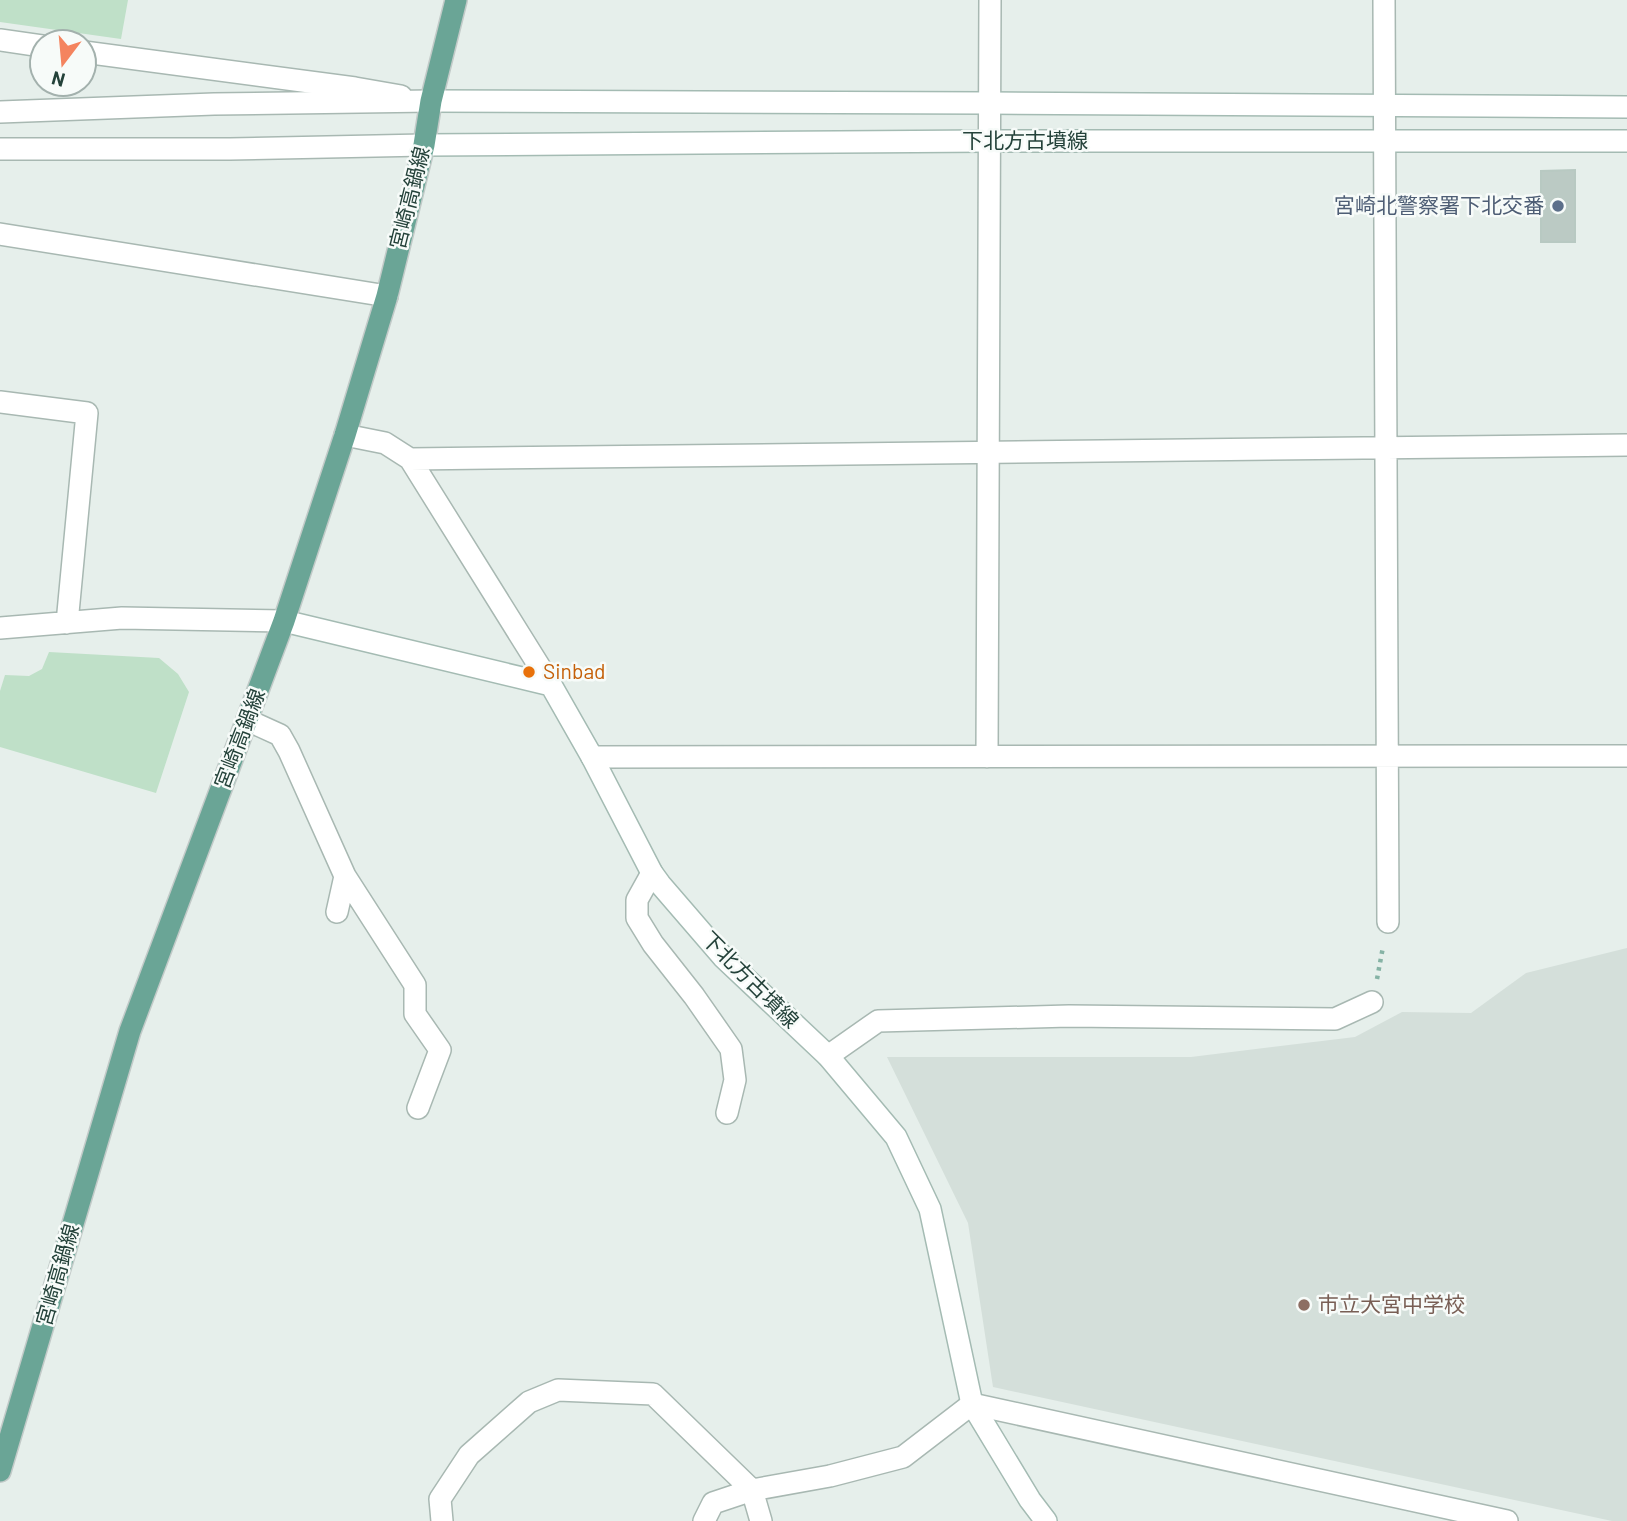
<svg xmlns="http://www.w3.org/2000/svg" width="1627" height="1521" font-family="Barlow,'Noto Sans JP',sans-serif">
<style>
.built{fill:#d4dfda}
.green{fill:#bfe0c8}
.building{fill:#bbcac4;stroke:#b8c9c2;stroke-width:2}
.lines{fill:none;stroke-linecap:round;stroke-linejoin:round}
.minor-casing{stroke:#a8b8b2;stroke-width:24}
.tertiary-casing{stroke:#a8b8b2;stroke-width:24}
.secondary-casing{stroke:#a4bbb3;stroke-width:24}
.primary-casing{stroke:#c2cac8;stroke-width:24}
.path{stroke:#86b3a5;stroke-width:4.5;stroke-dasharray:3.5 5;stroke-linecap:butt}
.minor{stroke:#fff;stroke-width:21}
.tertiary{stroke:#fff;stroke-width:21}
.secondary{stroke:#fff;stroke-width:21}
.primary{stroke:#6aa596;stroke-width:21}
.service-dot{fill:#5c6f8a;stroke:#f7fbf9;stroke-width:2.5}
.food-dot{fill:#e8710a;stroke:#f7fbf9;stroke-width:2.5}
.education-dot{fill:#8d6e63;stroke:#f7fbf9;stroke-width:2.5}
.labels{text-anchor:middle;stroke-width:5;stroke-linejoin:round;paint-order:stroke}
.street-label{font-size:21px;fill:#24423a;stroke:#f7fbf9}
.service-label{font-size:21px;fill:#4e5e75;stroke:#f7fbf9;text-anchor:end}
.food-label{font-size:21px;fill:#c56008;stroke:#f7fbf9;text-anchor:start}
.education-label{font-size:21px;fill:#785e54;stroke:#f7fbf9;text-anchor:start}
</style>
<rect width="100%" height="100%" fill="#e6efeb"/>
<path class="built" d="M1627 948V1521H1612L993 1387 968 1223 887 1057H1191L1355 1037 1402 1012 1471 1013 1526 973Z"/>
<path class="green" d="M0 0H128L121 39 0 22Z
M49 652 159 658 178 674 189 692 156 793 0 747V691L5 675 29 676 42 669Z"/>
<path class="building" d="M1575 170V242H1541V171Z"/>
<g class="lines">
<defs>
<path id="minor" d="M1384 0 1388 922
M0 40 42 46
M84 52 355 88 401 96
M0 234 387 296
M0 402 87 413 67 623
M345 435 385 443 410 459 551 685
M410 459 1627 445
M0 628 122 618 284 621
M247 720 280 735 289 751 345 876 415 985V1014L440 1050 418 1108
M592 757 1627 756
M987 757 990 0
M652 873 637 900V918L653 944 694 996 731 1049 735 1080 727 1113
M337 912 345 876
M828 1056 878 1021 1069 1016 1335 1019 1372 1002
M442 1521 440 1499 469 1455 529 1402 558 1390 653 1394 752 1490 713 1503 704 1521
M761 1521 752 1490 830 1476 903 1457 972 1404 1507 1521"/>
<path id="tertiary" d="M0 112 214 104 431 101
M0 149H230L424 145"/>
<path id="secondary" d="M431 101 989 103 1627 107
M424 145 989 141H1627
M284 621 551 685 592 757 652 873 660 884 723 957 828 1056 896 1137 930 1209 972 1404 1030 1500 1046 1521"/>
<path id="primary" d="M0 1471 130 1031 284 621 345 435 387 296 424 145 431 101 456 0"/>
</defs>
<use href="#minor" class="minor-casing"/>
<use href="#tertiary" class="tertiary-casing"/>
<use href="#secondary" class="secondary-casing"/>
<use href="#primary" class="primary-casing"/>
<path class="path" d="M1377 979 1383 947"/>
<use href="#minor" class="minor"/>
<use href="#tertiary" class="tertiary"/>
<use href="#secondary" class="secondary"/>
<use href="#primary" class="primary"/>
</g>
<circle class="service-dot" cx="1558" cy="206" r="7"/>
<circle class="food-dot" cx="529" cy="672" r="7"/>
<circle class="education-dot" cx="1304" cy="1305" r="7"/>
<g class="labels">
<g class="street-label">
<text x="1025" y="148">下北方古墳線</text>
<text transform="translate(410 198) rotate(-76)" y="7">宮崎高鍋線</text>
<text transform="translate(240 739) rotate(-69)" y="7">宮崎高鍋線</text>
<text transform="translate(750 980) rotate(45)" y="7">下北方古墳線</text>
<text transform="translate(58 1275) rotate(-74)" y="7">宮崎高鍋線</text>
</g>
<g class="service-label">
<text x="1544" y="213">宮崎北警察署下北交番</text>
</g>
<g class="food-label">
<text x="543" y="679">Sinbad</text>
</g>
<g class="education-label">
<text x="1318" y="1312">市立大宮中学校</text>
</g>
</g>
<g transform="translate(63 63) rotate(196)"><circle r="33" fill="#f7fbf9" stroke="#a3b1ad" stroke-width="2"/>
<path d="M0-5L12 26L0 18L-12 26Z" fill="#f4845f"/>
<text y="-10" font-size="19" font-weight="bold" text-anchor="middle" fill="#24423a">N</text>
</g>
</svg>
